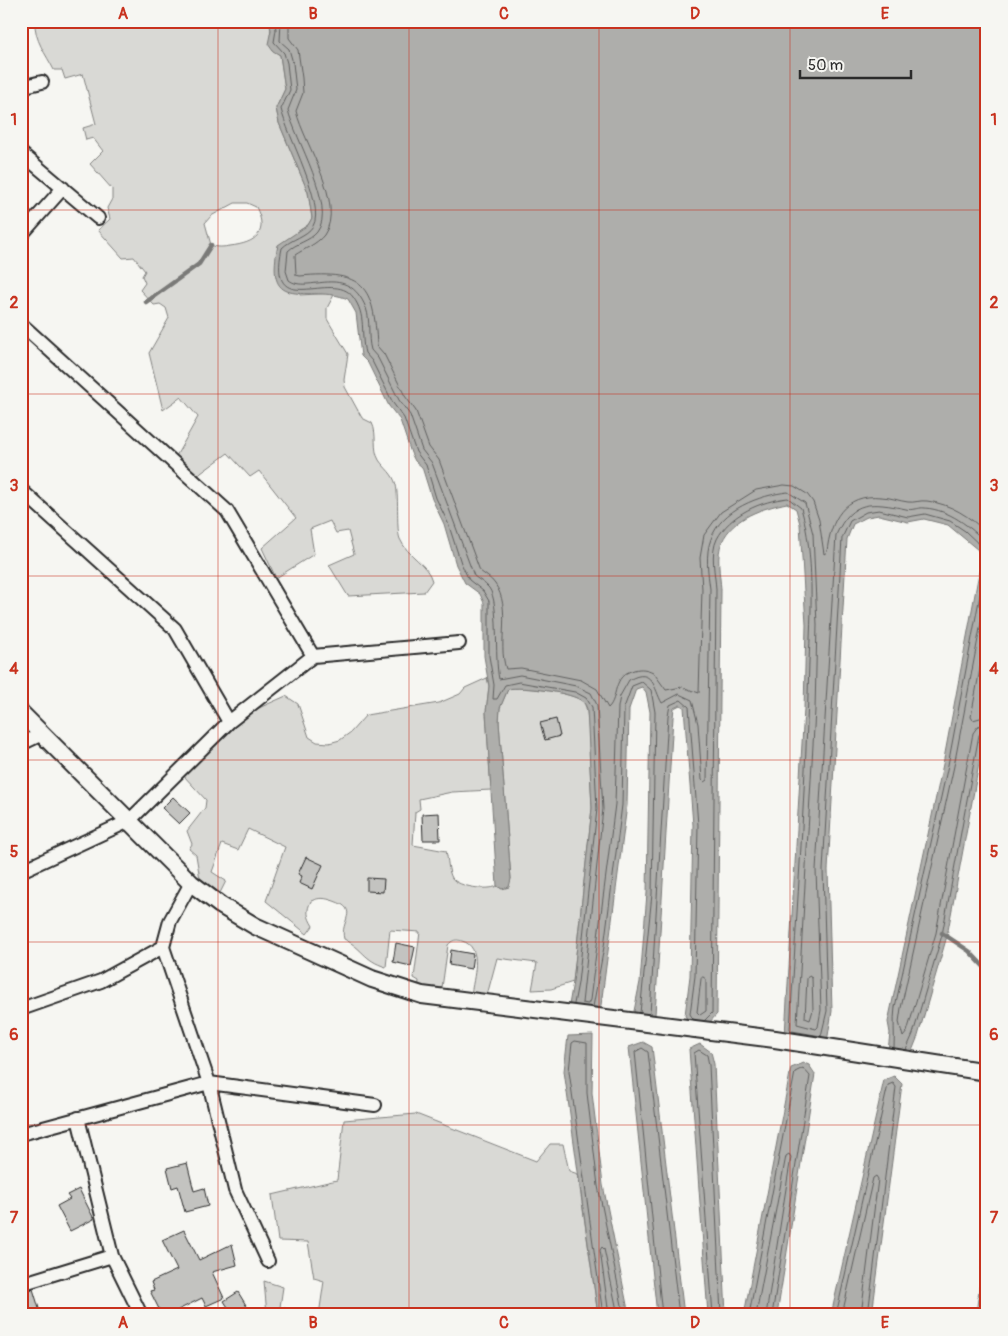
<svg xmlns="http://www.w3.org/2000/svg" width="1008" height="1336" font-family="Pangolin,sans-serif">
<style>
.green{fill:#d9d9d5;stroke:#828280;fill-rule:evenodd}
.water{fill:#aeaeab;stroke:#7a7a78}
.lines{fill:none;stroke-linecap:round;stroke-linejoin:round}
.shore{stroke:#5f5f5e;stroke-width:1}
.stream{stroke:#7a7a78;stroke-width:4.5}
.building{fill:#c3c3c0;stroke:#2b2b2b}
.minor-casing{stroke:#2b2b2b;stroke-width:16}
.tertiary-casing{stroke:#2b2b2b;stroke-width:20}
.minor{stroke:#f6f6f2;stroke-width:12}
.tertiary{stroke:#f6f6f2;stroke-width:16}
.grid{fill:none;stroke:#c8321e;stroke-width:1;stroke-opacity:0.55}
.neatline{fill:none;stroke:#c8321e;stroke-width:2}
.grid-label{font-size:16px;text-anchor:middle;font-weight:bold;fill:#c8321e}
</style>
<rect width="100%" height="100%" fill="#f6f6f2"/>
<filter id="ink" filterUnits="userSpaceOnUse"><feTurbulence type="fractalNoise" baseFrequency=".02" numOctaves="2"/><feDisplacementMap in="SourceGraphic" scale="10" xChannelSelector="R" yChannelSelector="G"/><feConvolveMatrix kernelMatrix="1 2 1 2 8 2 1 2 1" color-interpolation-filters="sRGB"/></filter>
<g filter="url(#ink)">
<path class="green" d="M35 21 270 22C272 36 266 46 280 55L285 89 276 108 279 123 308 192 312 218 308 225 297 232 300 295 335 293 327 308V319L348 354 344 380 345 387 362 418 372 423C378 435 372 448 379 460 385 469 393 473 396 485 399 499 396 529 400 539 407 556 428 564 432 581L424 592 348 596 329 565 354 554 348 531 336 533 330 521 310 529 314 554 276 578 262 548 296 518 259 471 250 477 228 453 197 476 175 458 198 417 181 397 163 410 149 353 169 318 166 308 160 304 154 305 140 290 145 283 142 276 145 271 134 257 123 258 98 230 110 219 107 208 112 199V189L90 164 103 151 93 138 86 140 83 128 96 124 83 74 65 79 62 70H54C46 54 34 40 35 21ZM235 203H247L256 207C269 233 256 243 230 246 224 247 217 248 211 245L205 223 211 216Z
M487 678 489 686 486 712 491 790 452 792 419 799 420 809 415 812 413 845 446 851C448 859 448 871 452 878 458 887 488 891 497 886L502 889 511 879 499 722 500 708 508 689C520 686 572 692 582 701 587 705 587 714 588 720L592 808 573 982 551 989 532 990 537 963 497 958 486 999 471 995C473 979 484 947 462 941 456 939 452 940 448 945L441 995 418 991 419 981 414 978 420 932 390 930 386 967C363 960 364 949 344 939 339 921 361 910 334 901 325 898 320 897 311 901 306 911 307 916 313 926L307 934 266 901 285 847 248 829 238 850 222 844 212 872 226 881 220 893 200 879 196 855 189 849 192 844 187 831 205 808 206 800 183 775 233 727 234 719 286 696 298 704 309 737 317 742 329 743 340 740 351 732 366 715 439 703 460 694 465 688Z
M416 1114 536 1161 550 1144H563L569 1171 578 1174 598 1315H319L324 1281 314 1278 308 1242 278 1241 272 1195 337 1180 344 1120Z
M264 1281 283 1287 280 1307 313 1315H267Z"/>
<path class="water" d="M269 21H987V721L947 936 918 1036 912 1051 905 1059 888 1051 890 1033 888 1022 943 764 981 562 978 550 948 525 924 519 908 522 879 515 867 517 853 524 847 539 828 870 832 1011 827 1042 785 1035 804 709 806 625 800 524 796 509 787 503C763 508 733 517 722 542 716 555 720 575 721 589L717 1014 708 1024H689L685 1015 690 976 693 825 684 707 680 705 674 708 673 717 655 1015 651 1021 637 1018 634 1011 640 982 647 893 650 712 646 692 642 687 636 689 629 709 627 805 601 1005 596 1013 570 1010 569 1005 573 982 592 808 587 709C586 706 585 703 583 702 574 692 520 686 508 689L500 708 499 722 511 879 509 887 502 889 497 886 486 712 489 686 484 656V603L480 594 465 583 456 565 444 524 432 499 422 467 415 461 411 453 400 420 389 406 368 363 361 356 356 313 348 299C309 283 263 316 278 245L308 225 312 218 308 192 279 123 276 108 285 89 280 55 273 51 268 44 271 30Z
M593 1035 592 1093 603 1185 629 1315H598L564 1071 568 1036Z
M643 1042 652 1047 684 1315H657L629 1047Z
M700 1044 711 1052 714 1064 726 1315H708L689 1049Z
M804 1063 809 1065 815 1074 777 1315H744L791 1068Z
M894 1076 902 1084 872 1315H831L884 1080Z
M987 1221V1315H976Z"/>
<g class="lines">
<path class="shore" d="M275 21 276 30 274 42 284 53 287 63 290 90 281 109C287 135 326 205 313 226 307 236 291 239 282 248 266 322 333 268 353 297 367 316 360 333 365 353L372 361 393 403 404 418 416 452 426 465 436 498 448 523 461 563 469 580 483 591 489 601V656L494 685 493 699H497L505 685 519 682 575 692 586 698 592 707 597 809 578 983 574 1004
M281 21 280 41 289 49 293 63 296 90 288 110C295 139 337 207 317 232 310 241 296 243 288 251L286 271 289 280C308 295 347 261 366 308 371 322 367 336 371 350L378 358 399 400 410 415 422 450 432 463 474 576C479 580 485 583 489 588 500 603 494 656 499 679L520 675 576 686 591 693 597 705 603 809 582 1003 588 1004 590 1000 615 804 618 707 620 696 629 680C653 666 654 689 662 703L679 694 692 700 698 724 702 780 704 782 707 780 710 589C708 573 705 554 711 539 721 509 760 495 788 492L805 503 813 534 817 625 815 710 797 1024 816 1029 818 1027 821 1010 816 870 836 535C852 499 872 502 906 509 912 511 918 507 925 508 950 510 969 526 987 543
M289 21V38L298 50 302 78 303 93 296 111C304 144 346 204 324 235 317 244 304 249 295 255L296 275 300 276C364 270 374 286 377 346L384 354 405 396 416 411 429 447 439 460 480 571C485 575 491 578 495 584 512 608 497 642 506 669L521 668 581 680 597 689 608 708C619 698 611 676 634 670 641 668 647 669 653 672L666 690 682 687 699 693 702 589 700 558 704 535 721 512 756 490 784 485 794 486 807 494 813 502 819 520 824 554 827 552C830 521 844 493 881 497 890 497 899 501 908 502 914 503 920 500 927 501 951 504 969 516 987 533
M987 591 954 766 901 1008 899 1022 903 1037 907 1032 936 933 973 733 978 726 987 724
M987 631 971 717 973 720 987 716
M809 976 812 978 813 1010 810 1020 805 1018 807 979Z
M703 977 706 979V1011L700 1015 697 1012 701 979Z
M593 1007 604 947 622 805 624 708 632 686 642 682 651 690 655 712 652 894 640 1013
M650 1014 668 716 670 705 681 700 689 707 698 825 695 976 690 1014 693 1019
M704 1021 712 1013 716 589C715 574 710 553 717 539 730 514 761 501 788 498L801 508C815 555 811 614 809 662 806 785 797 907 790 1029L792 1031 821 1036 827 1011 823 870 842 538 850 521 866 512 879 510 908 517 925 514 950 521 965 531 983 548 986 563 948 765 895 1007C893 1021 895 1034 894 1048
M906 1050 913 1034 942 935 979 735 982 731 987 730
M603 1315 569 1071 572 1043 575 1041 587 1043V1093L598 1186 624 1315
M609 1315 600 1250 602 1247 604 1249 618 1315
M662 1315 635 1052 642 1048 648 1052 679 1315
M713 1315 694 1053 699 1050 707 1055 709 1065 721 1315
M749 1315 795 1072 803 1068 810 1076 772 1315
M756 1315 786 1156 789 1154 791 1157 766 1315
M836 1315 888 1085 893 1083 896 1087 868 1315
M842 1315 873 1178 876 1176 878 1179 861 1315"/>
<path class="stream" d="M146 302 199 264 211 245
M942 933 969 951 987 970"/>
</g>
<path class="building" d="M556 719 560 736 545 740 540 723Z
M173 797 190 813 179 824 162 808Z
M439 813 440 840H423L422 814Z
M306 857 323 865 312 889 299 883 302 876 298 874Z
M367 878 384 879 383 892 367 891Z
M396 943 415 947 411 966 393 962Z
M451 950 473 954 471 969 449 965Z
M187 1163 194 1191 204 1188 208 1206 185 1212 178 1186 172 1188 167 1168Z
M79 1189 94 1219 70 1231 57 1206 70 1199 67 1195Z
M184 1230 199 1260 232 1244 237 1265 212 1272 224 1298 206 1306 202 1298 178 1310 180 1315H162L150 1291 154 1290 151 1282 177 1270 162 1240Z
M33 1289 41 1315H21V1292Z
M238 1292 252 1315H233L224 1301Z"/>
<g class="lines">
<defs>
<path id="minor" d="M21 87 42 82
M21 153 98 218
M23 233 63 188
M21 324 227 511 313 656 459 643
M21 490 175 629 229 722 129 821 21 871
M229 722 313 656
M21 744 42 734
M191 883 170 921 163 947 209 1083 235 1190 268 1261
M21 1009 101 981 163 947
M78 1118 112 1256 141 1315
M21 1134 209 1083 375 1105
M21 1284 112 1256"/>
<path id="tertiary" d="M21 713 191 883 220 905 255 926 372 979 422 995 775 1039 987 1072"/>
</defs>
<use href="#minor" class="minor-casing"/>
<use href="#tertiary" class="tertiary-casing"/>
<use href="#minor" class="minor"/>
<use href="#tertiary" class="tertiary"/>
</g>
</g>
<path class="grid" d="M218 21V1315M409 21V1315M599 21V1315M790 21V1315M21 210H987M21 394H987M21 576H987M21 760H987M21 942H987M21 1125H987"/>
<rect width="1008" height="1336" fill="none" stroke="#f6f6f2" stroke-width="55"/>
<path d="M800 70v8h111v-8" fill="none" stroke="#2b2b2b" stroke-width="2.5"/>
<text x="808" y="70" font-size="15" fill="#2b2b2b" stroke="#f6f6f2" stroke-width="4" paint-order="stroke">50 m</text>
<rect x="28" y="28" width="952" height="1280" class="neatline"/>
<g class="grid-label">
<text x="123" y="19">A</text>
<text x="313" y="19">B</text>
<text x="504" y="19">C</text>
<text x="695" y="19">D</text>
<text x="885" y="19">E</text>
<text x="14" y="125">1</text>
<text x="994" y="125">1</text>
<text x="14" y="308">2</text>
<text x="994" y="308">2</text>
<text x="14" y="491">3</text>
<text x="994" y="491">3</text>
<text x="14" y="674">4</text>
<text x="994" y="674">4</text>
<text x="14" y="857">5</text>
<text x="994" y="857">5</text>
<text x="14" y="1040">6</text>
<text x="994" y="1040">6</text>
<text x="14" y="1223">7</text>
<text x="994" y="1223">7</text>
<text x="123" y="1328">A</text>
<text x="313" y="1328">B</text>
<text x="504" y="1328">C</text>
<text x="695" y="1328">D</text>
<text x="885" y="1328">E</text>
</g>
</svg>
